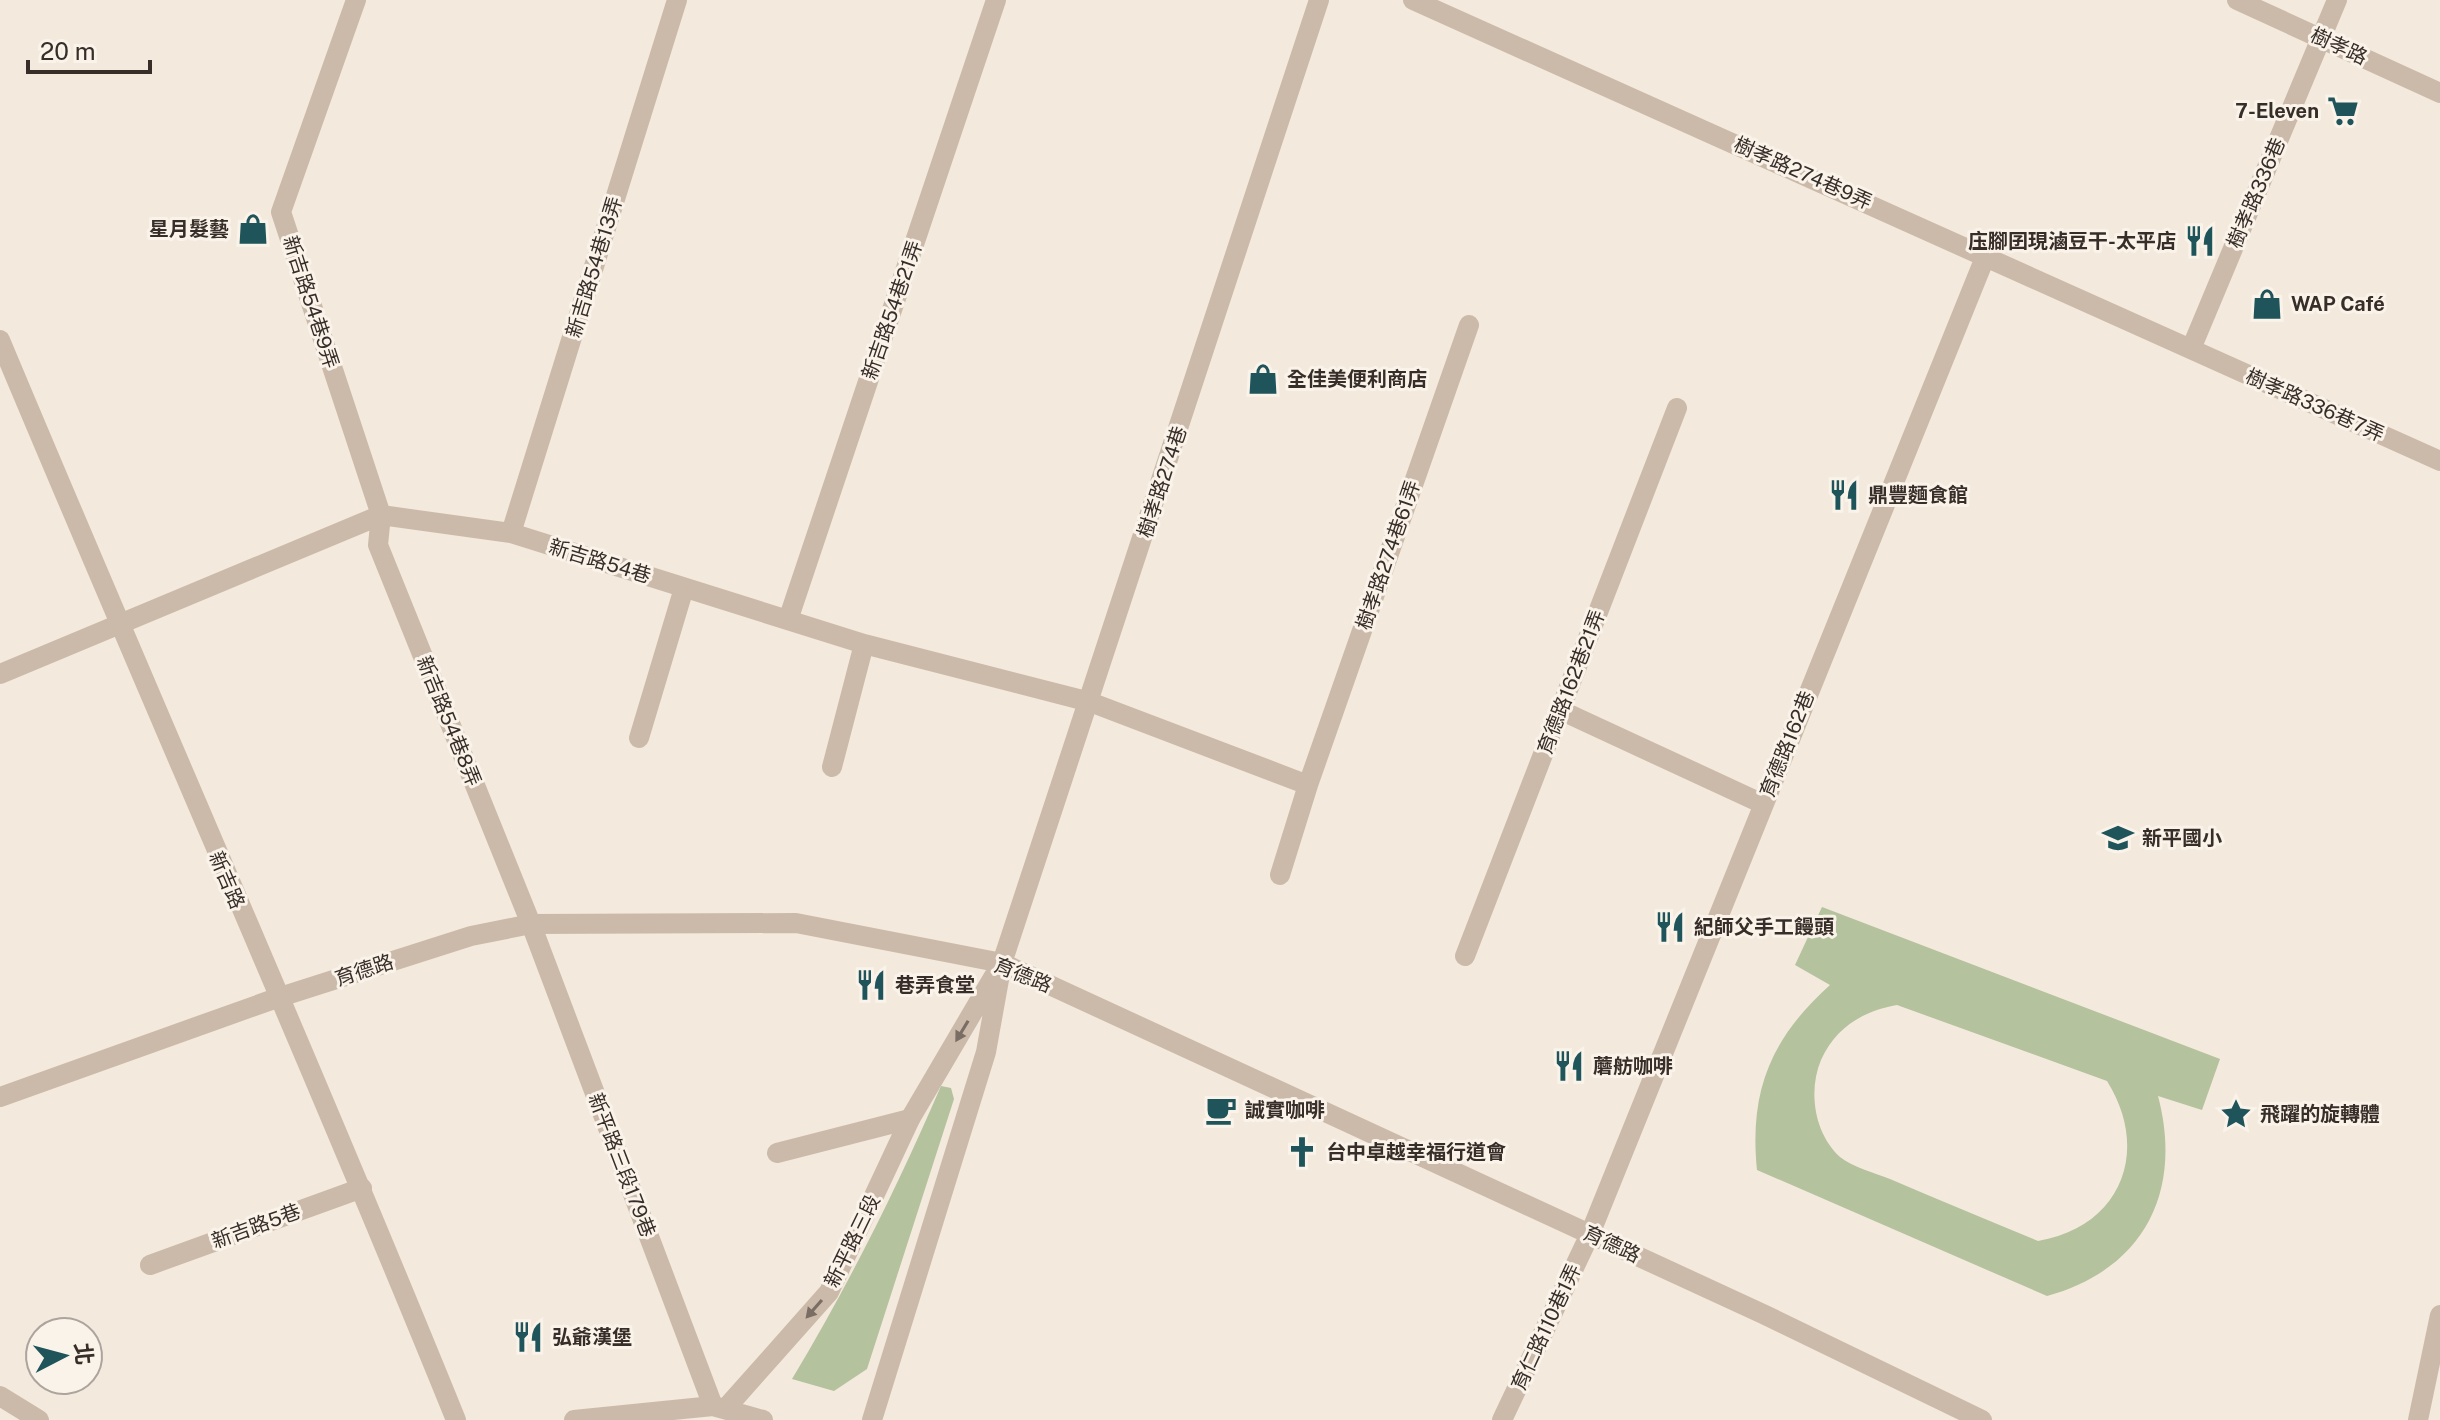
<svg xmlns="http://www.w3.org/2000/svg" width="2440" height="1420" font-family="'Public Sans','Noto Sans TC',sans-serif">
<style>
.green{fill:#b4c29d;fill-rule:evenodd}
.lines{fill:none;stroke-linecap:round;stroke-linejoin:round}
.service{stroke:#cbbaa9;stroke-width:20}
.pedestrian{stroke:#cbbaa9;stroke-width:20}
.minor{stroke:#cbbaa9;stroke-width:20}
.oneway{fill:#7a6d63}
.labels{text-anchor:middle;stroke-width:6;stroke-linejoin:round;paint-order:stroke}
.street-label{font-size:20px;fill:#382e29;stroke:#faf3ea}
.poi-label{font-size:20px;font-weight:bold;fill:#382e29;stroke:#faf3ea;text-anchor:start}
</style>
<rect width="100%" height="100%" fill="#f3e9dd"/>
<path class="green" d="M1822 907 2220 1059 2202 1110 2158 1096C2183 1191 2145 1269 2047 1296L1757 1170C1749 1091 1771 1038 1830 985L1795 965ZM1897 1005 2107 1081C2151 1151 2121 1227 2038 1241 1988 1220 1939 1200 1890 1179 1875 1173 1852 1167 1840 1157 1814 1133 1808 1091 1821 1060 1836 1027 1863 1011 1897 1005Z
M941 1086 951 1088 954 1099 867 1369 834 1391 792 1379C849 1284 897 1188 941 1086Z"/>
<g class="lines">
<path class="service" d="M356 0 281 212 381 515 378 545 531 924 713 1406
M511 533 677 0
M788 620 996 0
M0 674 381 515 511 533 864 644 1090 702
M639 738 684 588
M832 767 864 644
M0 1097 277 998
M777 1153 910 1119
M150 1265 362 1188"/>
<path class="pedestrian" d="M1090 702 1308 785
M1560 710 1763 804
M1280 875 1308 785 1469 325
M1465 956 1677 408"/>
<path class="minor" d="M1413 0 2440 461
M2237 0 2440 93
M0 340C151 701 309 1058 456 1420
M2191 349 2337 0
M277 998 471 936 531 924 796 923 1002 963 1763 1314 1982 1420
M0 1396 39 1420
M726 1408 829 1292 910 1119 994 976
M574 1420 713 1406 763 1420
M872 1420 986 1052 1002 963 1319 0
M1502 1420 1590 1234 1986 255
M2418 1420 2440 1315"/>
</g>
<defs><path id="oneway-solid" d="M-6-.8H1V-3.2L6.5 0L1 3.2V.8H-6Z" transform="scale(2)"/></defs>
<g class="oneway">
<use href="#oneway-solid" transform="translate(962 1031) rotate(121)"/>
<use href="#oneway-solid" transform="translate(814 1309) rotate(131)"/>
</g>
<defs>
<symbol id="supermarket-bare" viewBox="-9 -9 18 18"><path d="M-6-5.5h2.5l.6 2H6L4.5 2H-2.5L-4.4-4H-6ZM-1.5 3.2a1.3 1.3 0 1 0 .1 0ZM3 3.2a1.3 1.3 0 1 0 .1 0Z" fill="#1e545a" stroke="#faf3ea" stroke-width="2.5" paint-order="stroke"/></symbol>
<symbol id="shop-bare" viewBox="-9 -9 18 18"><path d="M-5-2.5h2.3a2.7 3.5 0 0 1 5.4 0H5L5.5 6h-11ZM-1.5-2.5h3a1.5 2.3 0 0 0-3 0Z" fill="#1e545a" stroke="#faf3ea" stroke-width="2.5" paint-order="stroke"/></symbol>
<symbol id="restaurant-bare" viewBox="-9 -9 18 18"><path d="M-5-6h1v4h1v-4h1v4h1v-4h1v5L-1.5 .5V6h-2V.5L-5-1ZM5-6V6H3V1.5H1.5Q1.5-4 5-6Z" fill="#1e545a" stroke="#faf3ea" stroke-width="2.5" paint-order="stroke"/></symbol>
<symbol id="school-bare" viewBox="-9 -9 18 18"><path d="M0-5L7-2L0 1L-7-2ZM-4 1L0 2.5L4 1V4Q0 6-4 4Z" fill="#1e545a" stroke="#faf3ea" stroke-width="2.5" paint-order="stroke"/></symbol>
<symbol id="cafe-bare" viewBox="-9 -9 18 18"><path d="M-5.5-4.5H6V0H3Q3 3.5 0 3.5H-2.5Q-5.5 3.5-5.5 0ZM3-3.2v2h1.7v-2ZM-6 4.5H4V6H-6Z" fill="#1e545a" stroke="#faf3ea" stroke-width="2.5" paint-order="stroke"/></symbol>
<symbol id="sight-bare" viewBox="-9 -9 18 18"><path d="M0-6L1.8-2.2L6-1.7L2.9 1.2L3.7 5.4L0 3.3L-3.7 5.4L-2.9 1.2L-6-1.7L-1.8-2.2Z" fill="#1e545a" stroke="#faf3ea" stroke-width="2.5" paint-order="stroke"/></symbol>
<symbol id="church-bare" viewBox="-9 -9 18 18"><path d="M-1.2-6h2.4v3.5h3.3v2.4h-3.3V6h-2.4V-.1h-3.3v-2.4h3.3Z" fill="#1e545a" stroke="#faf3ea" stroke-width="2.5" paint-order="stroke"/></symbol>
</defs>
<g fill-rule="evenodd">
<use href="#supermarket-bare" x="2321" y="89" width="44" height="44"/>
<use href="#shop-bare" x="231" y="207" width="44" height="44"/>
<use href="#restaurant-bare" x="2178" y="219" width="44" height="44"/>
<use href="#shop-bare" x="2245" y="282" width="44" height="44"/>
<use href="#shop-bare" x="1241" y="357" width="44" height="44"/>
<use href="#restaurant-bare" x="1822" y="473" width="44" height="44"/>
<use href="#school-bare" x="2096" y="816" width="44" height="44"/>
<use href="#restaurant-bare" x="1648" y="905" width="44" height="44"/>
<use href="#restaurant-bare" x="849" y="963" width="44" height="44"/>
<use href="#restaurant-bare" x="1547" y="1044" width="44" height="44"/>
<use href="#cafe-bare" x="1199" y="1088" width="44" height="44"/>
<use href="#sight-bare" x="2214" y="1092" width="44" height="44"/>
<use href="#church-bare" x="1280" y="1130" width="44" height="44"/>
<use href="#restaurant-bare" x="506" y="1315" width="44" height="44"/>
</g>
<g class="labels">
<g class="street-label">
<text transform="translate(2339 46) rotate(25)" y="7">樹孝路</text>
<text transform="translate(1803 173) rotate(24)" y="7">樹孝路274巷9弄</text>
<text transform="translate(2256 193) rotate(-67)" y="7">樹孝路336巷</text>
<text transform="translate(594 267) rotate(-73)" y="7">新吉路54巷13弄</text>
<text transform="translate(311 302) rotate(72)" y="7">新吉路54巷9弄</text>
<text transform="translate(892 310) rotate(-71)" y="7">新吉路54巷21弄</text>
<text transform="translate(2315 405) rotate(24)" y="7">樹孝路336巷7弄</text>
<text transform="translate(1162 482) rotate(-72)" y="7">樹孝路274巷</text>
<text transform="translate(1388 555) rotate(-71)" y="7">樹孝路274巷61弄</text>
<text transform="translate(600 561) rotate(17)" y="7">新吉路54巷</text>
<text transform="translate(1571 682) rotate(-69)" y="7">育德路162巷21弄</text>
<text transform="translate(449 721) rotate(68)" y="7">新吉路54巷8弄</text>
<text transform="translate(1787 744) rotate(-68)" y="7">育德路162巷</text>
<text transform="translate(227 880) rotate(67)" y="7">新吉路</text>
<text transform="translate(364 970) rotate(-18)" y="7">育德路</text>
<text transform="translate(1023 975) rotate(22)" y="7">育德路</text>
<text transform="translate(622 1165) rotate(69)" y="7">新平路三段179巷</text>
<text transform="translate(256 1226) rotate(-20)" y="7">新吉路5巷</text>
<text transform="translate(852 1241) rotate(-64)" y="7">新平路三段</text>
<text transform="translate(1612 1244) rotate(25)" y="7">育德路</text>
<text transform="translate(1546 1327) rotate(-65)" y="7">育仁路110巷1弄</text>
</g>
<g class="poi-label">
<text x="2319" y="118" text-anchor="end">7-Eleven</text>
<text x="229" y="236" text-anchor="end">星月髮藝</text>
<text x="2176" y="248" text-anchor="end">庒腳囝現滷豆干-太平店</text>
<text x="2291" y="311">WAP Café</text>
<text x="1287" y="386">全佳美便利商店</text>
<text x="1868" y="502">鼎豐麵食館</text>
<text x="2142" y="845">新平國小</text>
<text x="1694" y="934">紀師父手工饅頭</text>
<text x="895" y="992">巷弄食堂</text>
<text x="1593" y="1073">蘑舫咖啡</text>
<text x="1245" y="1117">誠實咖啡</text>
<text x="2260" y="1121">飛躍的旋轉體</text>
<text x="1326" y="1159">台中卓越幸福行道會</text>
<text x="552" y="1344">弘爺漢堡</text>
</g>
</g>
<g transform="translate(64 1356) rotate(84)"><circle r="38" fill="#faf3ea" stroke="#aca49d" stroke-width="2"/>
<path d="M0-6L14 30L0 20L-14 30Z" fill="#1e545a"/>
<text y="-12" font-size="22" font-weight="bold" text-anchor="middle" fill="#382e29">北</text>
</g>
<path d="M28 60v12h122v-12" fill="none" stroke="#382e29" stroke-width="4"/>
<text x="40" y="60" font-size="24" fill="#382e29" stroke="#faf3ea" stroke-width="6" paint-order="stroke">20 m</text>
</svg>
